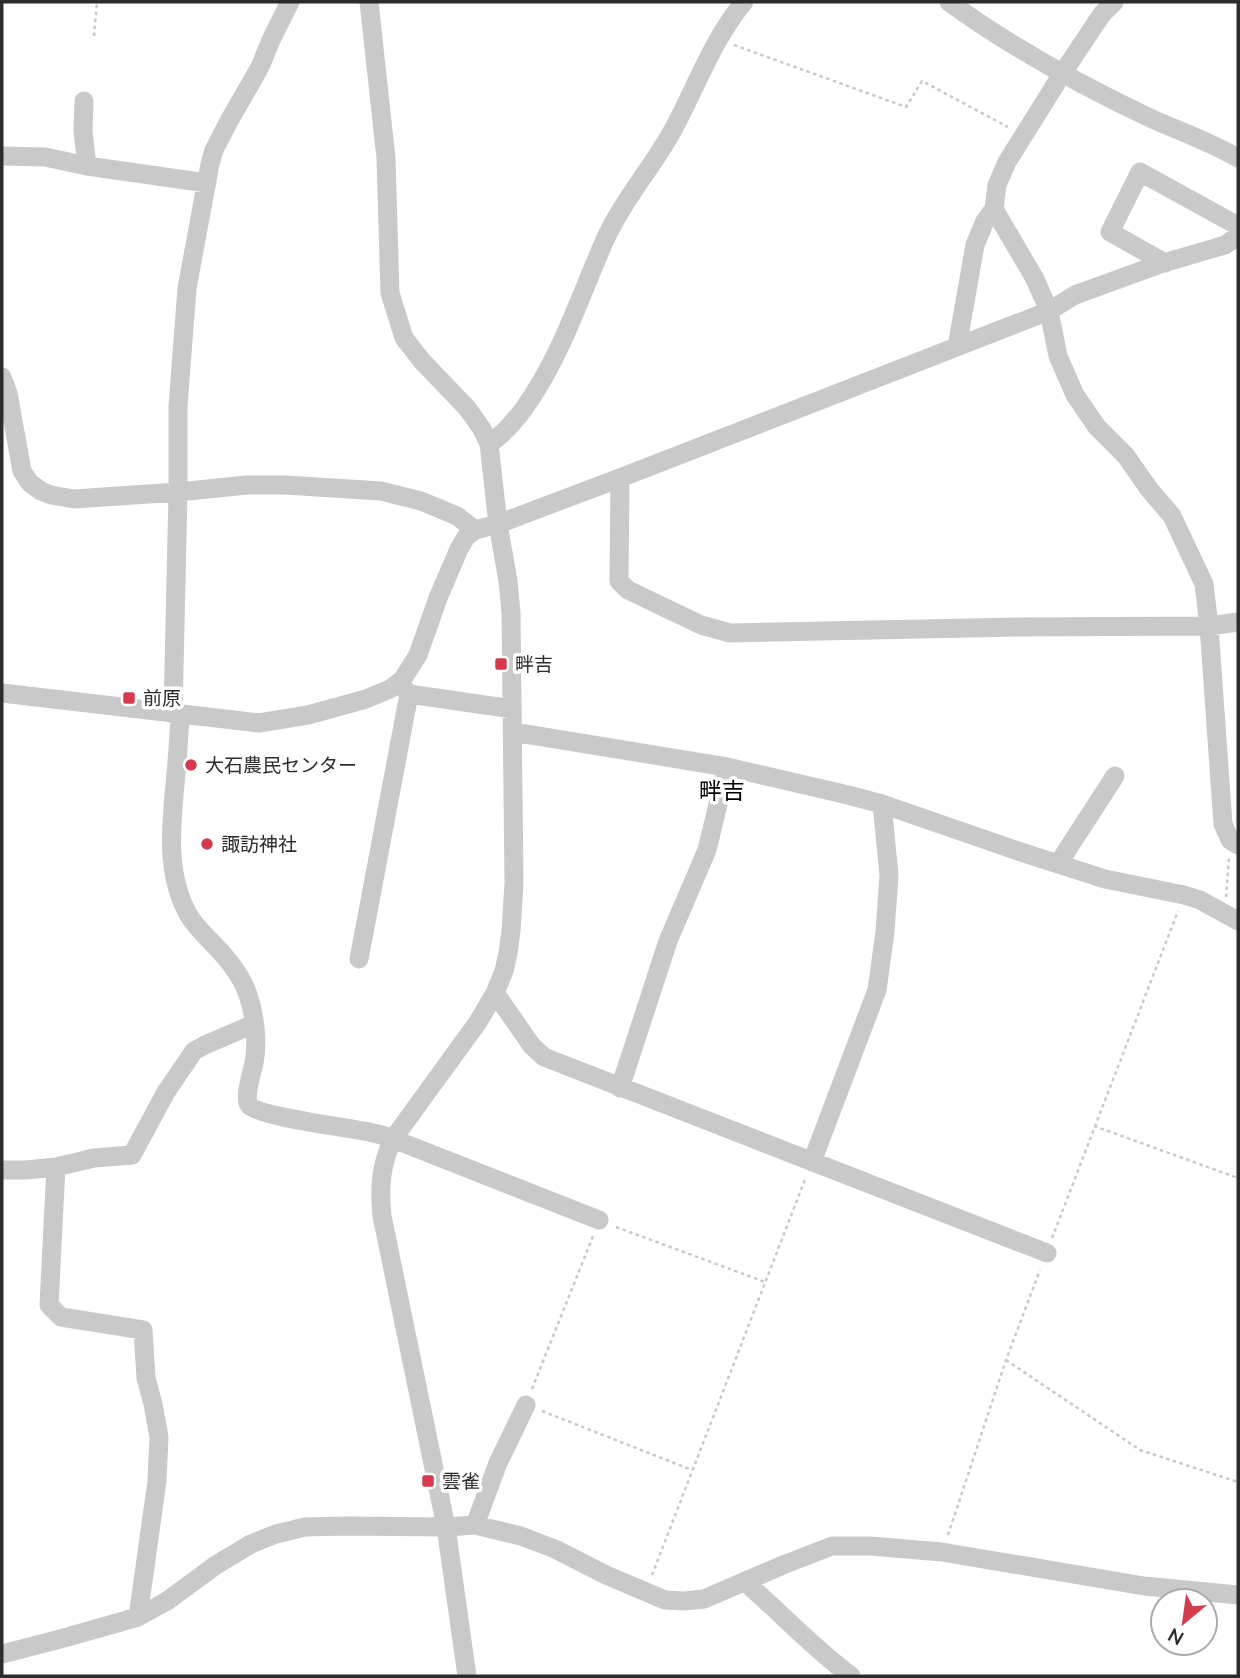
<svg xmlns="http://www.w3.org/2000/svg" width="1240" height="1678" font-family="'Nunito Sans','Noto Sans JP',sans-serif">
<style>
.lines{fill:none;stroke-linecap:round;stroke-linejoin:round}
.path{stroke:#c9c9c9;stroke-width:2.5;stroke-dasharray:3.5 3.5;stroke-linecap:butt}
.minor{stroke:#c9c9c9;stroke-width:19}
.poi-dot{fill:#d53b4c;stroke:#fff;stroke-width:2.5}
.labels{text-anchor:middle;stroke-width:7;stroke-linejoin:round;paint-order:stroke}
.poi-label{font-size:19px;fill:#2c2c2c;stroke:#fff;text-anchor:start}
.quarter-label{font-size:23px;fill:#000;stroke:#fff}
</style>
<rect width="100%" height="100%" fill="#fff"/>
<g class="lines">
<path class="path" d="M94 36 97 2
M734 45 906 107 922 81 1008 127
M1226 897 1229 858
M1094 1126 1238 1178
M616 1227 765 1282
M1052 1238 1178 911
M1006 1360 1140 1450 1238 1482
M532 1389 593 1236
M542 1411 692 1470
M948 1535 1006 1360 1040 1270
M652 1575 806 1177"/>
<path class="minor" d="M369 2 386 158 390 293 404 338 422 361 467 408 482 429 489 444 498 524 508 581 511 613 514 883 511 931 508 953 504 971 495 993 478 1022 393 1139C381 1164 379 1188 382 1216L446 1527 467 1676
M949 2C1011 47 1080 85 1150 118 1179 131 1210 142 1238 158
M1114 2 1102 14 1062 74 1007 162 997 185 994 209 1035 279 1049 311 1058 356 1075 395 1097 427 1126 456 1149 489 1172 516 1204 584 1209 626 1223 824 1230 840 1238 845
M84 101 83 131 87 166
M2 156 45 157 87 166 207 183
M1165 263 1110 232 1140 172 1238 226
M957 347 975 245 985 221 994 209
M2 377 8 393 22 471 30 483 41 491 51 495 74 499 178 492 247 485H285L381 491 421 501 457 516 475 530
M489 444C503 435 513 423 523 410 560 359 579 299 604 242 622 201 653 167 674 128 697 85 713 39 744 2
M620 478 619 581 628 590 701 625 730 633 1020 627 1209 626 1238 622
M402 686 409 694 512 709
M2 693 259 723 308 715 366 699 390 689 402 680 418 655 438 598 459 549 466 537 475 530 498 524 620 478 1049 311 1075 295 1160 264 1225 245 1238 236
M173 714 178 492V406L187 288 210 164 214 150 229 121 260 67 271 40 290 2
M180 714C179 734 178 753 176 773 172 820 164 870 188 914 196 928 208 938 219 950 230 962 243 979 248 995 255 1015 258 1042 254 1063 252 1073 244 1096 249 1105 258 1117 353 1128 373 1133 380 1134 387 1137 393 1139L599 1220
M513 732 727 767 848 795 882 804 1024 853 1105 879 1184 895 1200 900 1238 921
M1058 864 1115 776
M359 959 409 694
M495 993 532 1046 544 1057 1047 1253
M620 1088 668 941 707 850 727 767
M812 1162 877 990 885 932 889 875 882 804
M56 1167 49 1305 61 1317 143 1330 146 1378 153 1404 159 1437 157 1481 138 1617
M2 1170H26L56 1167 94 1158 132 1155 166 1092 194 1051 205 1045 254 1024
M475 1525 498 1463 526 1405
M745 1582C781 1613 813 1648 851 1676
M2 1654 64 1638 138 1617 167 1601 216 1565 251 1544 276 1534 305 1527 347 1526 446 1527 475 1525 521 1536 555 1549 606 1575 665 1600 684 1601 704 1599 783 1565 832 1546H870L942 1552 1144 1586 1238 1595"/>
</g>
<g class="poi-dot">
<rect x="494" y="657" width="14" height="14" rx="3.5"/>
<rect x="122" y="691" width="14" height="14" rx="3.5"/>
<circle cx="191" cy="765" r="7"/>
<circle cx="207" cy="844" r="7"/>
<rect x="421" y="1474" width="14" height="14" rx="3.5"/>
</g>
<g class="labels">
<g class="poi-label">
<text x="515" y="671">畔吉</text>
<text x="143" y="705">前原</text>
<text x="205" y="772">大石農民センター</text>
<text x="221" y="851">諏訪神社</text>
<text x="442" y="1488">雲雀</text>
</g>
<g class="quarter-label">
<text x="722" y="799">畔吉</text>
</g>
</g>
<rect width="1240" height="1678" fill="none" stroke="#2c2c2c" stroke-width="7"/>
<g transform="translate(1184 1622) rotate(209)"><circle r="33" fill="#ffffff" stroke="#ababab" stroke-width="2"/>
<path d="M0-5L12 26L0 18L-12 26Z" fill="#d53b4c"/>
<text y="-10" font-size="19" font-weight="bold" text-anchor="middle" fill="#2c2c2c">N</text>
</g>
</svg>
